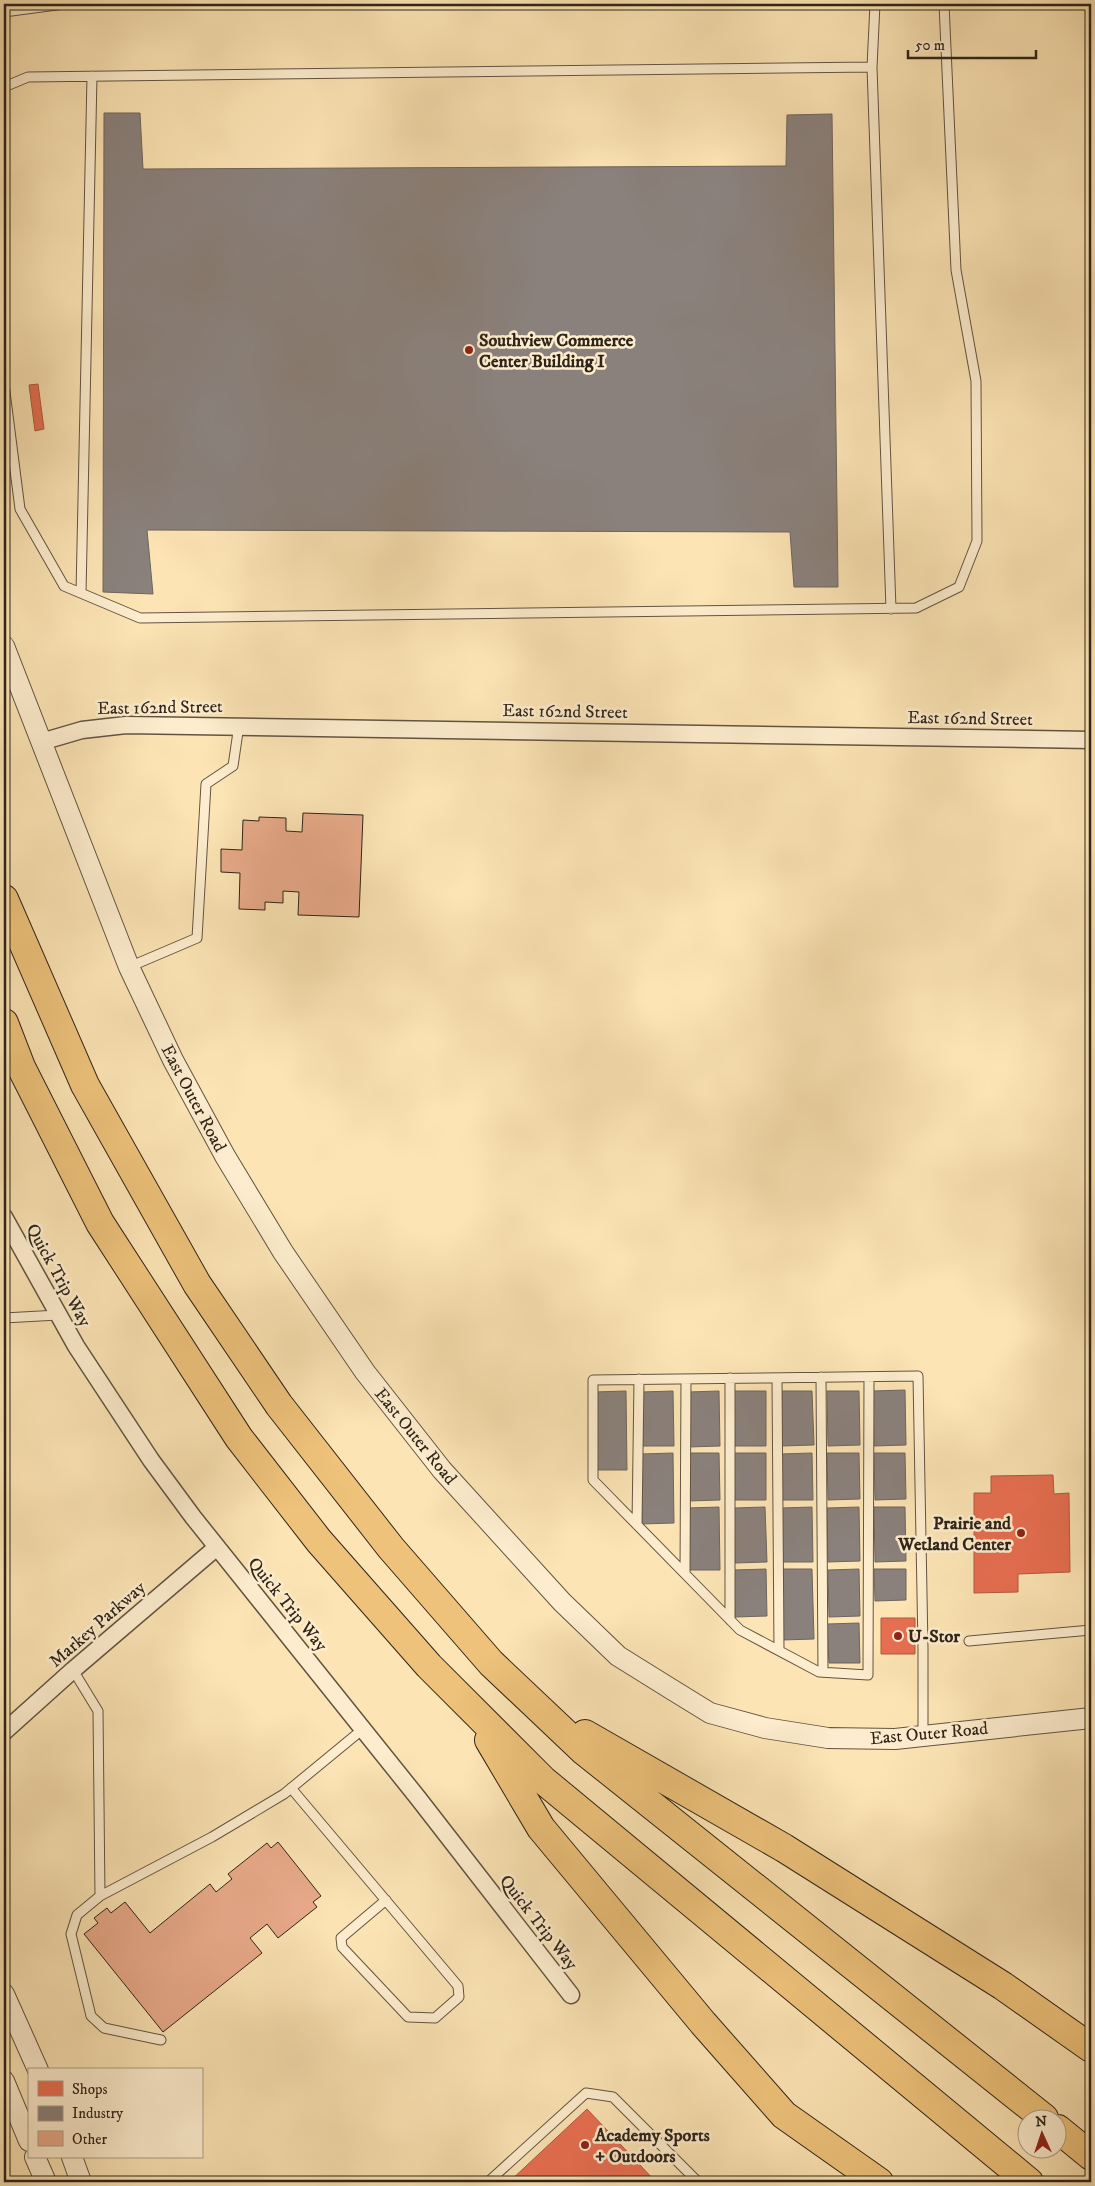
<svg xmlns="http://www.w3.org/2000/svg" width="1095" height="2186" font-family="'IM FELL DW Pica',serif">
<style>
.shops{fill:#e76f51;stroke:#b05840}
.industry{fill:#8a817c;stroke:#6f655e}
.building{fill:#e8aa8a;stroke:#2f2419}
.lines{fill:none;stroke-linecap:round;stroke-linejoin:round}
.service-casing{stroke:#625440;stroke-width:11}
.minor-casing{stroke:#625440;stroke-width:19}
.tertiary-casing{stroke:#625440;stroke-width:22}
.motorway-casing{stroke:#2f2419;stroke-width:30}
.service{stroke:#fdedce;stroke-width:9}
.minor{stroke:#fdedce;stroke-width:16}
.tertiary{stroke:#fdedce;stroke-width:20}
.motorway{stroke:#eec27a;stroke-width:28}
.poi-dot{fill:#8f2418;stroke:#fdedce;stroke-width:2}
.labels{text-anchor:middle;stroke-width:5;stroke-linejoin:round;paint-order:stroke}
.poi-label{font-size:18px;font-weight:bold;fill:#2f2419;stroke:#fdedce;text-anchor:start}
.street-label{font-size:18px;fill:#2f2419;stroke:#fdedce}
</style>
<rect width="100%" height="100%" fill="#fce4b4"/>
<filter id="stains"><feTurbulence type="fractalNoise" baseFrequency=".004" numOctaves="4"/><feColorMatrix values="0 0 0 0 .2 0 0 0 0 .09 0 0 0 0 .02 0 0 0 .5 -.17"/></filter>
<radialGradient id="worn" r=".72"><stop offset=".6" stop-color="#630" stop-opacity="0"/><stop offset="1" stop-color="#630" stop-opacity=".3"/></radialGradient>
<path class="shops" d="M38 384 44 429 35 431 29 385Z
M1053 1475 1054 1494 1069 1493 1070 1572 1018 1574V1592L974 1593V1493H991V1476Z
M881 1618H915V1654H881Z
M587 2109 656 2182H509Z"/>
<path class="industry" d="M104 113H140L143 169 786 166 787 115 832 114 838 587H794L790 532 147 530 153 594 103 592Z
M905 1390 906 1445 874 1446 873 1391Z
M626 1391 627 1470H596L594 1392Z
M673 1391 674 1446H642L641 1392Z
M719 1391 720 1446 688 1447V1392Z
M734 1391H766V1446H735Z
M780 1391H812L814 1445 781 1446Z
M827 1391H859L860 1445 828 1446Z
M673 1453 674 1523 642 1524 641 1454Z
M688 1453H719L720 1500 688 1501Z
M734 1453H766V1500H735Z
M812 1453 813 1500H782L781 1454Z
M827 1453H859L860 1499 828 1500Z
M874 1453H905L906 1499 875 1500Z
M719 1507 720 1570H689L688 1508Z
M765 1507 767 1562 735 1563 734 1508Z
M812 1507 813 1562H782L781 1508Z
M859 1507 860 1561 828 1562 827 1508Z
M874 1507H905L906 1561 875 1562Z
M766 1569 767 1616 735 1617 734 1570Z
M781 1569H812L814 1639 782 1640Z
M859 1569 860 1616 829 1617 828 1570Z
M874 1569H906V1600L875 1601Z
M859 1623 860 1663H829L827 1624Z"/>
<path class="building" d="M303 813 363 815 359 917 298 915 299 892 283 891V903L265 902V910L239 909 240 873 221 872V849L242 850 243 820 259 821V817L286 818V831L302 832Z
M278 1842 321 1896 313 1902 317 1907 278 1938 267 1924 250 1938 262 1953 163 2032 84 1934 98 1923 94 1918 107 1908 111 1913 125 1902 150 1933 210 1884 216 1892 232 1879 228 1874 267 1843 271 1848Z"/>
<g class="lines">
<defs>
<path id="service" d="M4 12 64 4
M872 67 875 4
M4 87 28 77 872 67 891 609
M4 384 20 509 64 586 140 618 916 608 959 587 977 541 976 381 956 270 944 4
M81 593 92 76
M129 967 197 938 206 784 233 766 239 725
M4 1318 58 1315
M821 1377 823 1672
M869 1377 868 1675 819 1672 740 1630 593 1480V1380L918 1376 923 1648V1736
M730 1378V1620
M777 1378 779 1650
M637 1525 639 1379
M685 1574 686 1379
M969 1641 1091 1630
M73 1670 98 1711 100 1896 212 1837 284 1794 363 1729
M291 1788 458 1986 459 1997 435 2018 408 2017 342 1947 341 1938 386 1900
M100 1896 77 1915 71 1934 91 2016 104 2028 161 2040
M488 2182 586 2093 613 2097 698 2182"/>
<path id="minor" d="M41 742 82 730 126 725 1091 740
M4 1217 76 1346 151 1460 193 1517 418 1798 571 1995
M4 1732 73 1670 217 1547"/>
<path id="tertiary" d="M4 646 129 967 173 1060 225 1156 283 1252 365 1372 442 1470 562 1602 618 1656 671 1689 710 1713 765 1728 828 1738 895 1739 1091 1718
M4 1994 38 2070
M4 2081 29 2141
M35 2157 46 2182
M72 2157 81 2182"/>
<path id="motorway" d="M4 899 85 1085 197 1284 279 1405 391 1548 491 1663 584 1751 1044 2118
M4 1023 21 1067 100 1223 239 1438 319 1541 429 1666 543 1780 1029 2182
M585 1734 784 1848 1003 1986 1091 2048
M489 1740 541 1828 703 2023 784 2115 879 2182
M1058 2129 1091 2156"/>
</defs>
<use href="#service" class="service-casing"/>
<use href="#minor" class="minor-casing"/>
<use href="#tertiary" class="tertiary-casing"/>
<use href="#motorway" class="motorway-casing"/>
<use href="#service" class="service"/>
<use href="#minor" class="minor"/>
<use href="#tertiary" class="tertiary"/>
<use href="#motorway" class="motorway"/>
</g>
<g class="poi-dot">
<circle cx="469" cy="350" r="5"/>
<circle cx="1021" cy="1533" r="5"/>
<circle cx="898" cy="1636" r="5"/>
<circle cx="585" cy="2145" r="5"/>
</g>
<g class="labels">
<g class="poi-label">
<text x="479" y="346">Southview Commerce<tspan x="479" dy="21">Center Building I</tspan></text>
<text x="1011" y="1529" text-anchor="end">Prairie and<tspan x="1011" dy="21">Wetland Center</tspan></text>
<text x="908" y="1642">U-Stor</text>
<text x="595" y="2141">Academy Sports<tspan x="595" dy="21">+ Outdoors</tspan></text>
</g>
<g class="street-label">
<text transform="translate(160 707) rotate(-1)" y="6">East 162nd Street</text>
<text transform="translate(565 711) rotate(1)" y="6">East 162nd Street</text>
<text transform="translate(970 718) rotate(1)" y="6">East 162nd Street</text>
<text transform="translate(194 1098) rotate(62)" y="6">East Outer Road</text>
<text transform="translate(59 1275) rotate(61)" y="6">Quick Trip Way</text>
<text transform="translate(416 1436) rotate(51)" y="6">East Outer Road</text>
<text transform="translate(288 1604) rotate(51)" y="6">Quick Trip Way</text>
<text transform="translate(97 1624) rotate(-41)" y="6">Markey Parkway</text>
<text transform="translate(929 1733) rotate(-5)" y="6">East Outer Road</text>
<text transform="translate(539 1922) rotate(52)" y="6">Quick Trip Way</text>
</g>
</g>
<rect width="1095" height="2186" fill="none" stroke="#fce4b4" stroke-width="20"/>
<rect x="5" y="5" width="1085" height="2176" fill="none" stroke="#2f2419" stroke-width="2.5"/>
<rect x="10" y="10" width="1075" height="2166" fill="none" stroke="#2f2419"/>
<rect x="28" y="2068" width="175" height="90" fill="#fdedce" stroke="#ab9d86"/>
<rect x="38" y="2081" width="25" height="15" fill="#e76f51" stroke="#ab9d86"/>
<text x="72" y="2094" font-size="15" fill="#2f2419">Shops</text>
<rect x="38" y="2106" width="25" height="15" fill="#8a817c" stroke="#ab9d86"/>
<text x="72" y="2118" font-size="15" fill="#2f2419">Industry</text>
<rect x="38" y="2131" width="25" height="15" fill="#e8aa8a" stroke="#ab9d86"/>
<text x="72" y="2144" font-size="15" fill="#2f2419">Other</text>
<g transform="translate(1042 2134) rotate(357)"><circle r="24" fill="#fdedce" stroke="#ab9d86"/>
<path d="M0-4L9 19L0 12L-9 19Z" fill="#8f2418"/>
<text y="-8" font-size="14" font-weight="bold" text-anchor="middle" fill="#2f2419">N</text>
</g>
<path d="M908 50v8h128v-8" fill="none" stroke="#2f2419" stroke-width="2.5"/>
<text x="915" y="50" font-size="15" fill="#2f2419" stroke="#fdedce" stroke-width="4" paint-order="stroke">50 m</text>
<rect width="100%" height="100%" filter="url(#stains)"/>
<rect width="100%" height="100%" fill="url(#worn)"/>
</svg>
